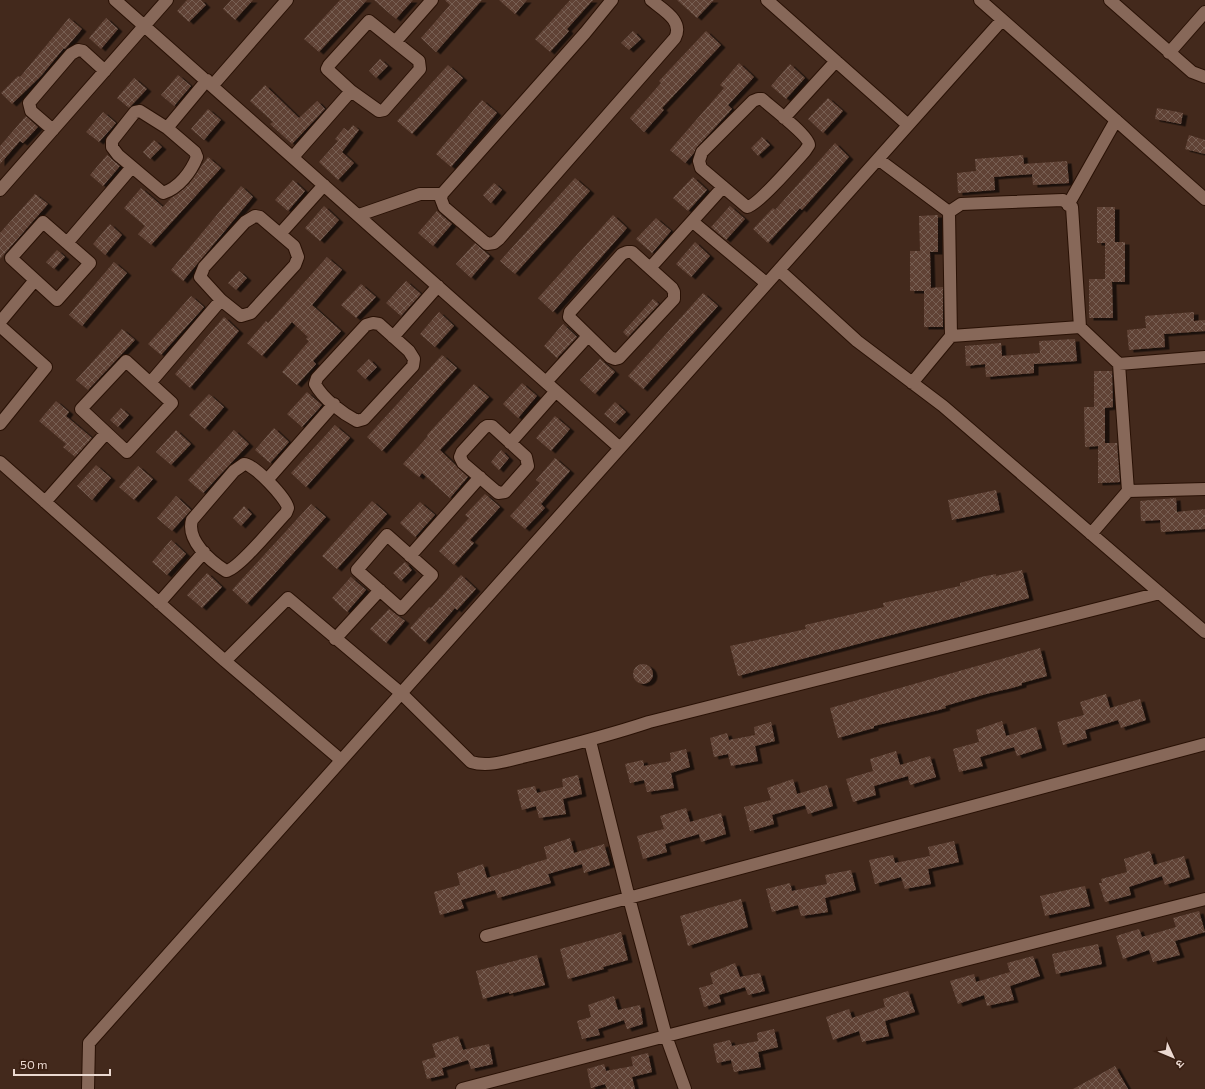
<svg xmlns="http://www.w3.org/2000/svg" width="1205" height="1089" font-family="Commissioner,'Noto Sans Devanagari',sans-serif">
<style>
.building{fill:url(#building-cross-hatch);filter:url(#shadow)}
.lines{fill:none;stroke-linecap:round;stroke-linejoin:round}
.minor-casing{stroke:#291105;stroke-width:14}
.minor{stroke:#876859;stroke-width:12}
</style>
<defs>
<pattern id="building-cross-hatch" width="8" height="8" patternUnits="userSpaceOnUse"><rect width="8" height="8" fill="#604336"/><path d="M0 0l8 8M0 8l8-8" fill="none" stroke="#775e52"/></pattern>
<filter id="shadow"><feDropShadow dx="4.5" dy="2.5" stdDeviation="0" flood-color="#0009"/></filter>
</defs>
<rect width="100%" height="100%" fill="#43291c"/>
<path class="building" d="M187 0H201L206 5 189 22 177 11Z
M231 0H253L235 20 223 9Z
M340 0H367L319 52 304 39Z
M374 0H413L396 19Z
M445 0H482L436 52 421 38 450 5Z
M499 0H527L515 14Z
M570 0H593L567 29 569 31 550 52 535 39Z
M677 0H714L697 18Z
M69 18 82 29 65 49 64 48 41 76 12 104 1 93 18 76 20 77Z
M106 18 118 29 101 49 89 38Z
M633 31 641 39 629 50 621 43Z
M706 31 721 45 662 108 664 110 644 132 630 118 661 83 659 81Z
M380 59 388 66 376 78 369 71Z
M739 63 754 77 728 105 732 109 697 147 694 153 685 163 670 150 724 88 720 85Z
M790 64 805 78 786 99 771 86Z
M448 65 463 78 412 134 397 121Z
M178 75 191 86 174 106 161 95Z
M134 78 147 89 129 108 117 98Z
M265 85 299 118 317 101 325 109 292 144 270 124 273 122 250 101Z
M828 98 843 111 823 133 808 119Z
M482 100 497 113 451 167 436 154Z
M1157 108 1183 113 1181 124 1155 119Z
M208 109 221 120 204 140 191 129Z
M103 112 116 123 99 142 86 132Z
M26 116 38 127 23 143 20 141 0 164V146Z
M353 125 359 130 342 152 354 163 338 180 319 162 338 141 335 139 344 128 348 131Z
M1189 135 1205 140V154L1185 149Z
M762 137 770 145 758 156 751 148Z
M154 140 162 147 150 159 143 152Z
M835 143 849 157 802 210 800 208 768 243 753 229 773 208 775 210Z
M107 155 120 166 103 186 90 175Z
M1023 155 1024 164 1067 161 1069 183 1033 185 1032 174 994 177 995 190 958 193 957 173 976 171 975 159Z
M208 157 221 168 151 245 138 234 145 226 124 208 141 188 163 207 171 198 189 184Z
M693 177 707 190 688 211 673 198Z
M575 178 590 191 515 274 500 261Z
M293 180 305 191 288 211 275 200Z
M494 183 502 190 491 203 483 195Z
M241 186 253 197 183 281 171 270Z
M35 194 48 204 0 259V233Z
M324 206 339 220 320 241 305 228Z
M730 206 745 219 726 240 711 227Z
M1097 207H1115V242H1125V282H1112L1113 318H1089V279H1105V243H1097Z
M437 211 452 224 433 246 418 233Z
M613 215 627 228 553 312 538 298Z
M938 215V252H930L931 288 943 287V327H924V291H910V251H920L919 216Z
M656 218 671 231 652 253 636 239Z
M110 224 122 235 105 255 93 244Z
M695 242 710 256 691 277 676 264Z
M475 243 490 256 471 278 456 264Z
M57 250 65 257 54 269 46 262Z
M327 257 342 270 312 305 341 331 313 361 316 364 297 385 282 372 309 341 306 339 308 337 292 322 262 356 247 343 266 321 268 323Z
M114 262 127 273 82 326 69 315Z
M239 271 247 278 236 290 228 283Z
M406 281 421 294 401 316 386 303Z
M361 284 376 297 356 318 341 305Z
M703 293 718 306 643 389 628 376Z
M191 296 204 307 161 355 148 344Z
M653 299 659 304 628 337 623 332Z
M439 312 454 326 435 347 420 334Z
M1194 312V321L1205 320V331L1164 334 1165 347 1129 350 1127 330 1146 328 1145 316Z
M224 317 239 331 190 388 175 374Z
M563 324 577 337 557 358 544 346Z
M122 329 135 340 88 390 76 380Z
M1075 339 1077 361 1034 364V373L986 377 985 364 966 366 965 346 1001 343 1002 356 1040 353 1039 341Z
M442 355 457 368 382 451 367 437Z
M369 359 377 367 365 379 357 371Z
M600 359 615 372 595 394 580 380Z
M1094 371H1112L1113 407 1105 408V443H1117L1120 482 1098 483V446L1085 447 1084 407H1094Z
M522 383 537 396 518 418 503 404Z
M474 384 489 397 440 450 468 477 450 498 422 473 419 477 403 464 428 436 427 435Z
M307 392 322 405 302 427 287 414Z
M209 394 224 407 205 429 189 415Z
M56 401 69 412 66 416 92 438 75 457 63 447 66 444 39 421Z
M615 402 626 412 615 423 604 414Z
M121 408 129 415 118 427 110 420Z
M555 416 570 429 551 451 536 438Z
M335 425 350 438 306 487 291 473Z
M274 428 289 442 270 463 255 450Z
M176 430 191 444 171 465 156 452Z
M234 430 249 444 203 493 188 480Z
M501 450 509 458 499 470 491 462Z
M555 458 570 471 541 504 545 508 525 529 510 516 540 483 536 480Z
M96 465 111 478 92 500 77 486Z
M138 466 153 479 134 500 119 487Z
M996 490 1000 510 952 520 948 500Z
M485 494 500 507 470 540 474 543 454 565 439 551 469 518 465 515Z
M176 496 191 510 172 531 157 518Z
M1176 498 1177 512 1205 509V529L1161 532 1160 520 1141 521 1140 501Z
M372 501 387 514 337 569 322 556Z
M420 502 435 515 415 537 400 523Z
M311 504 326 517 247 604 232 590Z
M244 506 252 514 241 526 233 518Z
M171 540 186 554 167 575 152 562Z
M405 562 412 570 401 581 393 573Z
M1022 570 1029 598 738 676 730 646 806 629 805 625 884 607 883 603 960 586V583L981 577 996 574V576Z
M207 573 222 587 202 608 187 595Z
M461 575 476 589 457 610 455 608 425 642 410 628 429 607 431 608Z
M351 577 366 590 347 612 332 598Z
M389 609 405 621 386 643 370 629Z
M1040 648 1047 676 1022 683V685L1012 688 986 694 945 706 946 708 935 711 874 726V728L838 738 830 708Z
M633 674a10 10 0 1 1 20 0a10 10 0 1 1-20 0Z
M1106 694 1110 708 1140 699 1146 720 1121 728 1118 720 1085 730 1087 738 1063 745 1057 722 1084 715 1080 702Z
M1002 721 1006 736 1036 727 1042 748 1017 756 1014 747 980 757 983 766 959 772 953 749 979 742 976 730Z
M771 722 775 741 755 746 758 761 731 766 728 754 714 757 710 738 727 733 729 740 755 735 754 727Z
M686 749 690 767 671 773 674 788 647 792 644 780 630 783 625 764 643 760 644 766 671 761 670 753Z
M896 751 900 765 930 756 936 777 910 785 908 776 874 786 876 795 853 802 846 779 873 771 870 759Z
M578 775 582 794 563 799 566 814 539 818 536 806 522 810 517 790 535 786 537 793 563 787 562 779Z
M793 779 797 794 827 785 833 806 808 814 805 805 772 815 774 824 750 831 744 807 771 800 767 788Z
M686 808 690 822 721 813 726 834 701 842 699 834 665 844 667 852 643 859 637 836 664 829 660 816Z
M570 838 574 853 604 844 610 865 584 873 582 864 548 874 551 883 498 898 495 890 461 900 464 908 440 915 434 892 460 885 457 873 483 864 487 878 521 868V867L547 859 544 847Z
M954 841 959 862 928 869 931 884 905 889 901 877 875 884 869 860 893 855 895 863 930 856 928 847Z
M1150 851 1154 865 1184 856 1190 877 1165 885 1162 876 1129 887 1131 895 1105 902 1099 883H1102L1101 879 1127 872 1124 859Z
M851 870 856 890 825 898 828 912 801 916 798 905 772 912 766 889 790 883 792 891 827 884 825 875Z
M1085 886 1090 906 1045 916 1040 896Z
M741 899 748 927 688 946 680 916Z
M1199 911 1205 932 1175 941 1180 955 1153 962 1149 950 1123 959 1116 936 1139 929 1142 937 1176 927 1173 918Z
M621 932 628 960 603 967 604 969 568 979 560 949Z
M1098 944 1102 964 1056 974 1052 954Z
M537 955 545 985 509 994V992L483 999 476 971Z
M1033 956 1040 976 1010 986 1014 1000 987 1006 984 995 958 1004 950 981 974 974 976 982 1010 972 1007 963Z
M735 963 740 977 760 973 765 991 748 995 745 987 719 995 721 1002 704 1007 699 988 713 984 710 973Z
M908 991 915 1012 885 1021 889 1036 862 1042 859 1031 833 1040 826 1017 849 1009 852 1018 885 1007 883 999Z
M614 996 618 1010 640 1005 643 1024 627 1029 624 1020 598 1029 600 1035 582 1039 577 1021 591 1017 588 1005Z
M774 1029 778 1047 758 1052 761 1067 734 1072 731 1060 717 1063 713 1044 730 1040 732 1046 758 1041 757 1033Z
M458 1036 463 1050 489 1044 493 1064 471 1069 468 1060 442 1068 444 1075 427 1079 422 1061 436 1057 432 1044Z
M648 1053 652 1072 632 1077 635 1089H607L605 1084 591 1088 587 1069 604 1064 606 1071 633 1066 631 1057Z
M1115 1066 1128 1089H1073Z"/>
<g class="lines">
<defs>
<path id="minor" d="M115 0 620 448
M612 0 585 33 442 194 441 199 444 207 487 244 494 243 499 239 675 38C684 21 663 10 651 0
M767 0 908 125
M980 0 1205 199
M1110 0 1192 72 1205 77
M369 21 419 61 420 69 384 110 379 111 351 91 327 69 329 65Z
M395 42 432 0
M1169 53 1205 12
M213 85 287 0
M758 99H762C770 106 809 136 809 145L805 151C796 161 757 206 747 207L701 168 699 161 702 152 753 101Z
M140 111 167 128 195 152 197 157C191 172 179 188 163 193L118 155 112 147V141L135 112Z
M784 118 836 61
M167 128 207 80
M53 130 31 111 29 103 71 54 78 50 83 51 105 71
M293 157 351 91
M878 159 949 212
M0 190 167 0
M1068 205 1116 120
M359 215 420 194H442
M255 216 260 217 294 246 298 257 295 265 251 313 241 316 221 300 200 277 204 267 245 222Z
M43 222 90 263 57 300 11 258Z
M693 222 766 283
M280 234 324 185
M67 243 132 167
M627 252H632L672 288 674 292V299L619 358 615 359 610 357 569 317 570 312 622 254Z
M650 268 723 187
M779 270 857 341 943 406 1205 632
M0 322 35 280
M373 323 379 324 409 351 414 359 413 366 364 419 357 421C342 413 323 399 315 384L317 378 366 325Z
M0 326 46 367 0 424
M951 336 949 212 961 204 1063 200 1072 207 1080 327
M393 337 438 286
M126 361 172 403 127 452 81 409Z
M1119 364 1128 491
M546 382 588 336
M150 383 221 300
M912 383 951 336 1080 327 1119 364 1205 357
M487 426H492L526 457 528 466 505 492 498 493 463 463 460 457 462 452 484 428Z
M510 443 556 391
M0 462 225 661 288 598 402 694 471 762C490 768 512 759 531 755 571 745 610 735 649 722L1160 593
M244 464C254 464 286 498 288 508L286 513C275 524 239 569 226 571 210 561 186 540 192 520L234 471Z
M267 480 334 404
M45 502 106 433
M1091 534 1128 491 1205 489
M387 535 432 575 401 609 357 570Z
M410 556 480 477
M159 603 204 552
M335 639 380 590
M225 661 341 760
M590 741 629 898 666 1036 1205 899
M486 936 1205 744
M88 1089 89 1043 1002 20
M462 1089 666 1036 685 1089"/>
</defs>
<use href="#minor" class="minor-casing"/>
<use href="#minor" class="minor"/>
</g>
<g transform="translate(1173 1057) rotate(134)" stroke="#391f12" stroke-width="3" paint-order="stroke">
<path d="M0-3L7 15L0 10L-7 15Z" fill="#ebd9d1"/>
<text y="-6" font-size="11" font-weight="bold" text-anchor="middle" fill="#ebd9d1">उ</text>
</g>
<path d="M14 1069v6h96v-6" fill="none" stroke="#ebd9d1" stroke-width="2"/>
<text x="20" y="1069" font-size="12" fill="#ebd9d1" stroke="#391f12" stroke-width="3" paint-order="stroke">50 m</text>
</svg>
